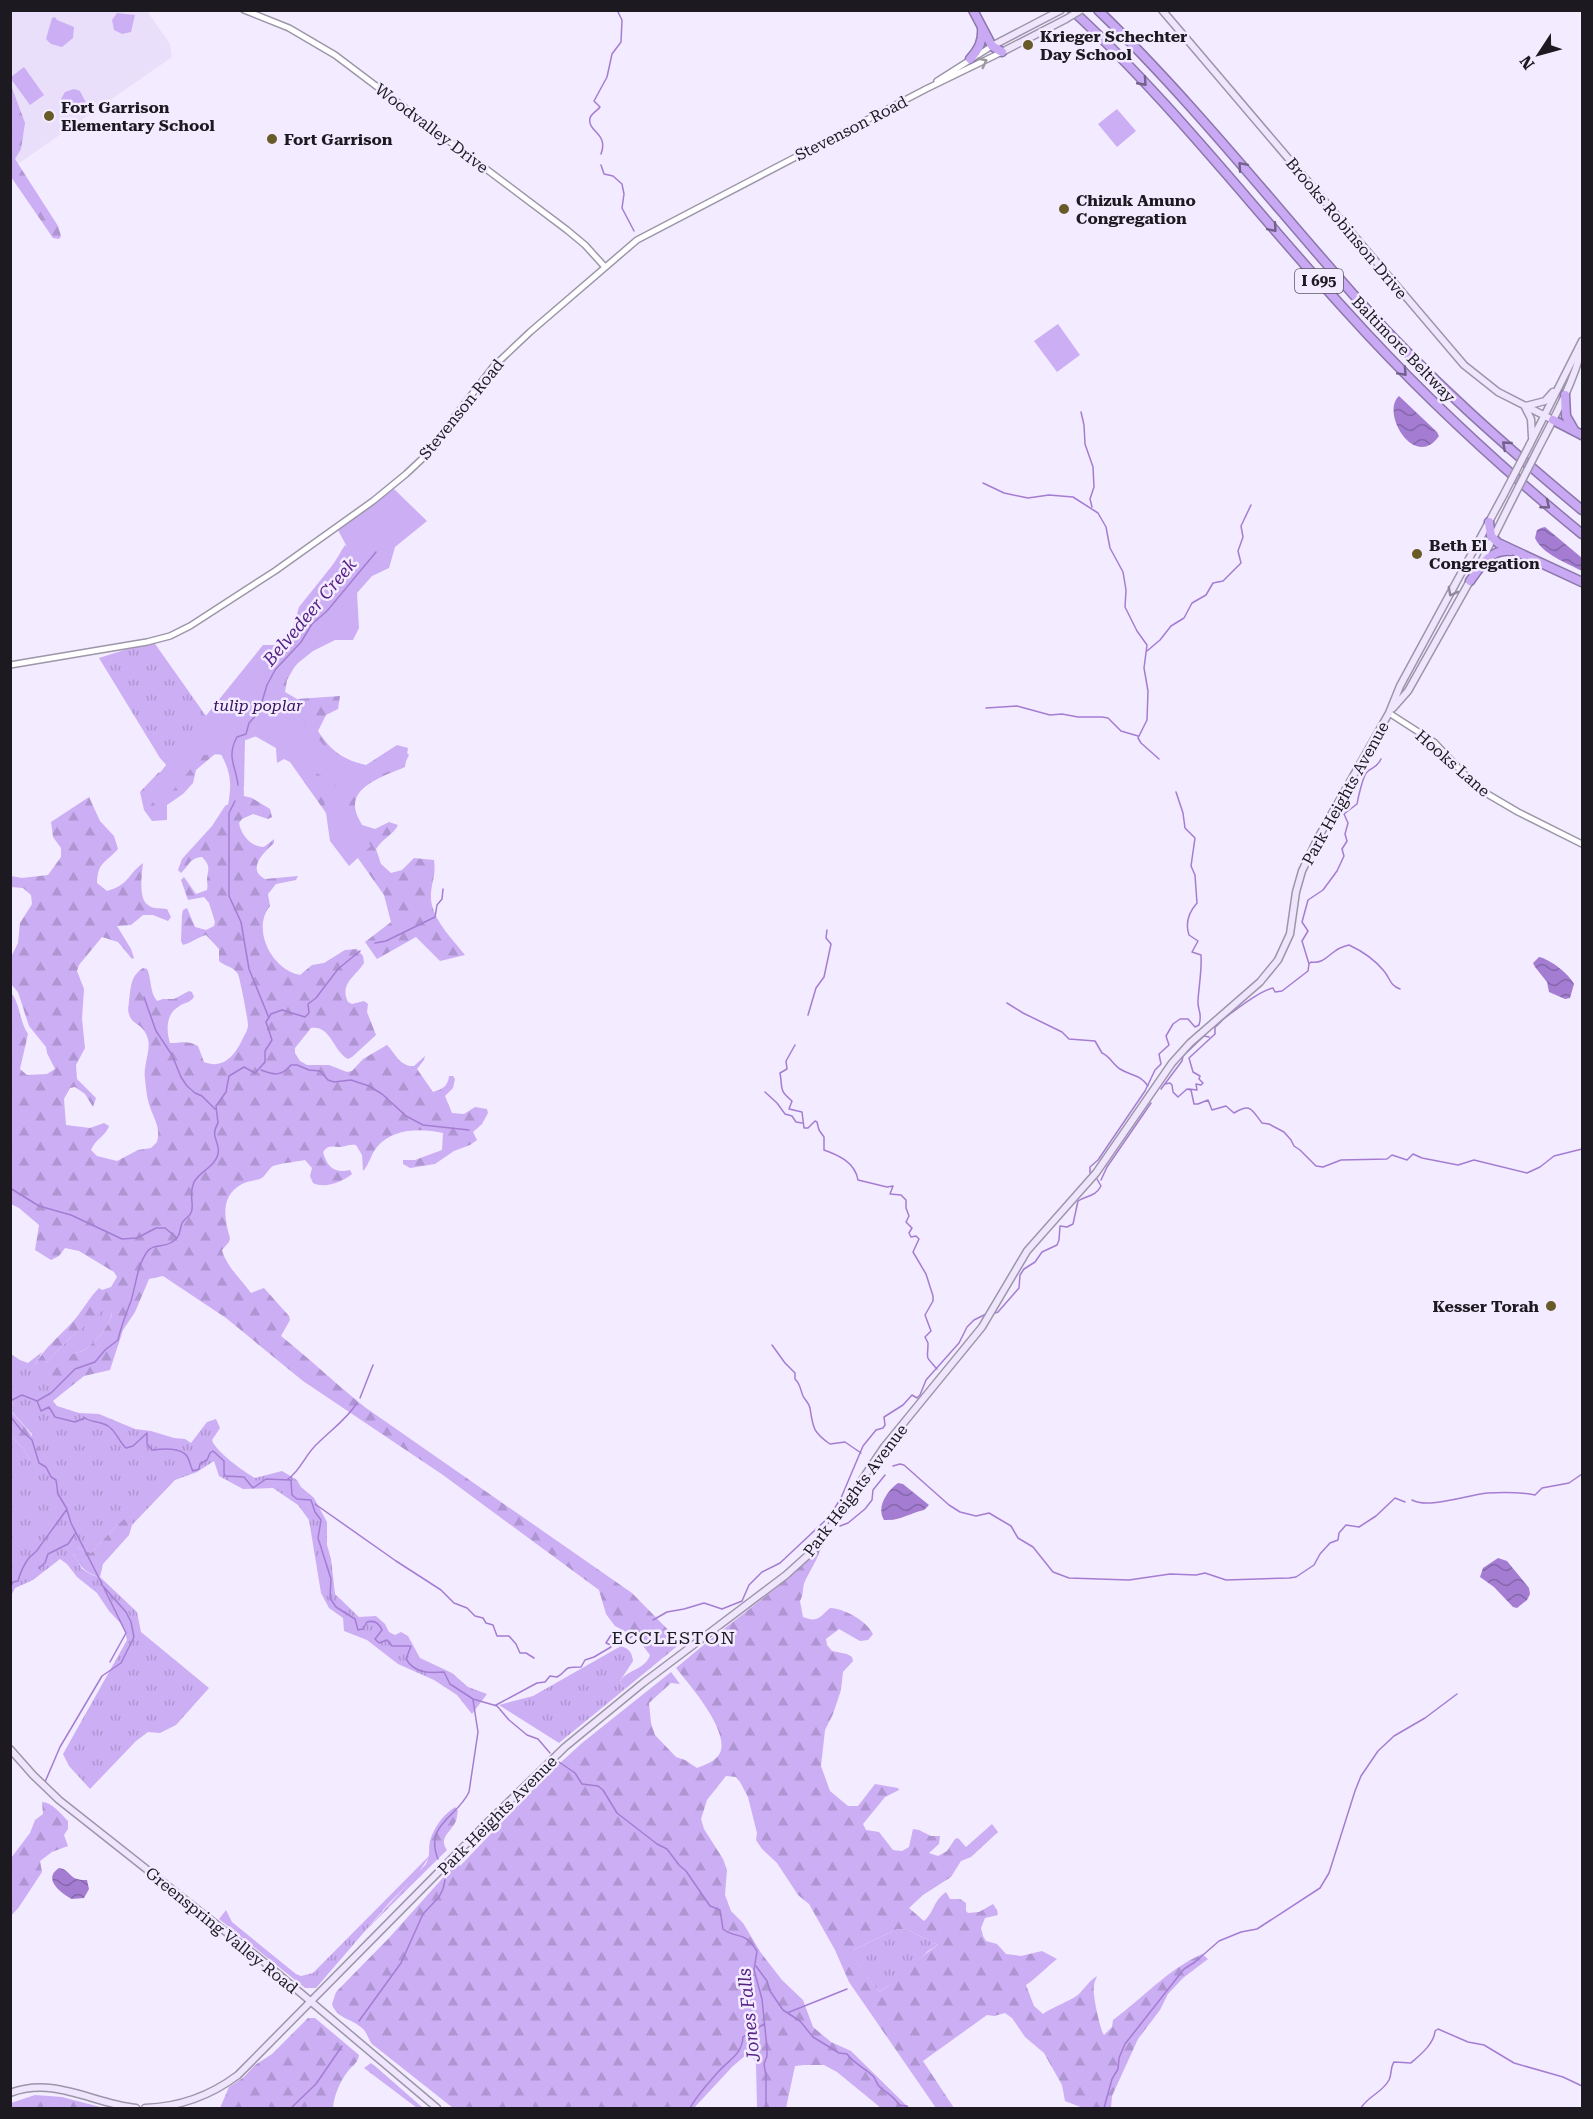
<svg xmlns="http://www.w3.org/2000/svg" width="1593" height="2119" font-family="'Roboto Serif',serif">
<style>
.built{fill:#eadffa}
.grass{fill:url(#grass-tufts)}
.forest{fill:url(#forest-firs);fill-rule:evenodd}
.park{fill:#ccaef4}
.water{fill:url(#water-waves)}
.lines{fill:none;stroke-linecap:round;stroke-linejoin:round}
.stream{stroke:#a47dd3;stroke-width:1.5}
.tertiary-casing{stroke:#9d96a8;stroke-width:8}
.secondary-casing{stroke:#9d96a8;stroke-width:9}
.motorway-casing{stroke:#8c77aa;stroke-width:11}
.tertiary{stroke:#fff;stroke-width:5}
.secondary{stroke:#efe5fc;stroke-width:6}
.motorway{stroke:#c9a9f4;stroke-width:8}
.secondary-bridge-casing{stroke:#9d96a8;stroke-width:9;stroke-linecap:butt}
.secondary-bridge{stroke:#efe5fc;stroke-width:6}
.oneway{stroke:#99989b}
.oneway2{stroke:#72618a}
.oneway3{stroke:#908999}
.poi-dot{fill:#695b28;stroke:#f3ebff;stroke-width:2}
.labels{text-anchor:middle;stroke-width:5;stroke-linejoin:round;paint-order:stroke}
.shield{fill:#f3ebff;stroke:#5c5863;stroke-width:1.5}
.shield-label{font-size:15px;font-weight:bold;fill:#1c1920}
.poi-label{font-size:16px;font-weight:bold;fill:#1c1920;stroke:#f3ebff;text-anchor:start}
.street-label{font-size:16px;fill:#1c1920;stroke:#f3ebff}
.park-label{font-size:16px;font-style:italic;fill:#3a105d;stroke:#f3ebff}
.water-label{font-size:18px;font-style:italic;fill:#572186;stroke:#f3ebff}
.neighbourhood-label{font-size:18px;letter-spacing:1.5px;fill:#1c1920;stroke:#f3ebff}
</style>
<defs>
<pattern id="grass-tufts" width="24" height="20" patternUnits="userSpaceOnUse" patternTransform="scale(1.5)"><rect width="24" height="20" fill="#ccaef4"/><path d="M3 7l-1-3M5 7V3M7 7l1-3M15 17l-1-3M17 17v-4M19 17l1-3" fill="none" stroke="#af95d1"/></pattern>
<pattern id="forest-firs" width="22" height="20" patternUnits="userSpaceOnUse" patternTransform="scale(1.5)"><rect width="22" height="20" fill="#ccaef4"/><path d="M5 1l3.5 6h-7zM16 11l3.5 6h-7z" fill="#af95d1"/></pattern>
<pattern id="water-waves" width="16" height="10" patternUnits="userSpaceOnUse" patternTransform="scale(1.5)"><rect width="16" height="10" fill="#a47dd3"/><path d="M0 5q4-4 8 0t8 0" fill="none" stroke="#8566ab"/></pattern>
</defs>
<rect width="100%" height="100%" fill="#f3ebff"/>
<path class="built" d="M10 11H147L170 44 172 57 12 168Z"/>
<path class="grass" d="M153 641 206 716 169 768 160 758 99 658Z
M108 1305 112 1313 109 1323 100 1336 85 1350 72 1354 48 1381 52 1395 59 1396 53 1401 57 1406 79 1413 99 1414 135 1429 151 1431 174 1438 185 1439 191 1443 207 1422 216 1419 220 1428 212 1440C215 1451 244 1472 255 1478L282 1471 297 1480 301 1487 314 1498 327 1522V1545L331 1559 335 1594 359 1617 376 1616 385 1624 389 1632 395 1635 401 1632 408 1636 420 1658 452 1673 468 1687 487 1694 472 1714 457 1695 434 1680 398 1664 367 1640 344 1631 343 1618 329 1608 321 1593 309 1520 298 1505 273 1488 243 1489 219 1476 214 1461 197 1472 175 1480 132 1525 126 1518C113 1527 103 1541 91 1553L78 1547 73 1554 82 1569 92 1575 100 1577 137 1612 141 1632 209 1688 176 1725 160 1733 148 1732 136 1741 90 1789 69 1766 63 1754 127 1640 124 1627 109 1611 97 1593 77 1577 67 1564 60 1559 33 1580 15 1588 11 1596V1436L24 1449 30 1460 32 1434 11 1411 13 1402 10 1400 11 1354 20 1360 28 1363 42 1352 35 1365 46 1363 69 1339Z
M621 1646C630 1649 632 1653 633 1661L620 1681 625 1689 559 1743 499 1705 533 1696Z
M431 1854 417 1875 390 1902 316 1988H305L219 1919 226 1910 232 1922 296 1974 301 1976 313 1973Z
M897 1929 908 1930 938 1945 928 1951 903 1975 880 1992C872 1986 861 1967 853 1957V1950Z"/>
<path class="forest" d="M11 85 25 123 21 149 15 159 58 226 61 236 59 239 53 238 11 177Z
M345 545 362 560 300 657 287 680 285 692 297 699 340 696 338 709 326 715 318 731C331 751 343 760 366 765L397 745 408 748 405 767C387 775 348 786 356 812 357 816 360 821 362 825L375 829 389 822 398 825C393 835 383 838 376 849L381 864 391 873 402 870 414 858 434 860C436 876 432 880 431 893 429 917 451 937 465 955L440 961 416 937 377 959 365 942 391 922 384 895 290 762 284 759 277 763 276 748 253 735 245 738 244 786 235 783 223 755 215 754 196 770 193 783 183 794 167 805V820L152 821 144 810 140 792 159 772 166 783 294 629Z
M89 797 100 821 114 836 118 849C105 864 98 861 97 883L107 891C129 885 127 875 143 863 142 873 138 899 148 905 152 909 161 908 167 909L171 917 168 921 153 915H143L131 925 117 926 131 949 134 958 132 959 118 942 102 937 79 965 77 971 84 989 82 1019 85 1048 76 1065 77 1079 96 1098 93 1107 85 1094 75 1087 70 1088 64 1099 66 1125 90 1128 104 1123 109 1126C105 1137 96 1138 91 1150L97 1156 117 1161 138 1150 151 1148 157 1142C161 1128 154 1119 150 1107 147 1099 146 1088 145 1079 143 1066 151 1050 148 1039 143 1022 132 1026 129 1014 127 1010 129 1005 129 1001 131 988 130 976 143 968L147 969C152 979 149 991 157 1001L163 999H174L189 991 192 992 194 997C189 1004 184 1002 178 1007 166 1014 166 1031 170 1043 181 1043 188 1040 198 1046L204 1062C224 1070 236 1054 243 1038 245 1034 248 1030 248 1025 248 1019 240 979 238 974 233 966 226 967 219 961V949L206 935C198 937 191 943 183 945L181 941 182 914 183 910 187 908 195 927 206 930 214 926 215 922 209 903 204 897 188 900 181 880 184 877 196 894 207 890C208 886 207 883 207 880 208 869 211 866 202 857 189 858 189 866 181 873L178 870 182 859 212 826 225 806 244 796 252 798 270 809 272 817 268 819 253 814 242 819 239 823C241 835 251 847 264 847L274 839V843C264 852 246 869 265 879L298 876 296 880 276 884 268 894 270 906C251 929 272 970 300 975L312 965 324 963 345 950 357 949 363 956 364 963C355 977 339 984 348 1002L352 1004 364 1001 368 1004 367 1012 376 1035 352 1057 348 1059C333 1051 331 1025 311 1028L295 1048V1053L300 1061 307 1065H329L347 1072 352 1071 363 1059 387 1045C395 1053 400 1067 414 1066L425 1056 424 1060 417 1069 433 1092C443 1089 448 1086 449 1076H453L455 1079 453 1088 445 1096 452 1113 464 1114 475 1107 487 1109 488 1113 482 1124 473 1132 477 1140 470 1145 454 1151 435 1164 410 1168 403 1164V1160H415L442 1150 443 1133C422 1128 392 1128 377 1147 371 1154 369 1165 363 1171L362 1155 356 1145C349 1144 347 1146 341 1147 332 1147 329 1144 323 1152 327 1167 335 1174 350 1170L352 1174C342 1182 325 1189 313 1183L310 1176 312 1168 305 1160C295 1162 282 1163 273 1166 268 1169 266 1176 260 1179 254 1181 248 1181 242 1184 220 1196 224 1218 230 1238L229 1242 222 1250C226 1266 241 1279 251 1293L264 1288 289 1316 290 1320 281 1336C310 1359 337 1385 366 1408L632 1593 681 1643 625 1689 620 1681C628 1669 645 1670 650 1655L637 1638 615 1626 606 1614 599 1590 443 1475 303 1381 226 1318 163 1276 149 1279 135 1312 123 1330 110 1370 84 1376 59 1396H52L46 1377 72 1354 85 1350 100 1336 109 1323 112 1314 108 1306 69 1339 46 1363 36 1368 35 1365C45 1346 62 1335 76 1318 84 1308 90 1297 99 1288L102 1290 111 1287 117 1277 114 1272 79 1251 65 1248 59 1256 51 1260 35 1250 39 1225 19 1208 11 1204 10 992C20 1001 19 1021 28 1034L20 1069 27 1075 47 1074 55 1069 47 1053 46 1047 29 1026 18 992 11 984V957L18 943 20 923 32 904 31 895 23 888 11 887V876L22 878 48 875 61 857V848L53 837 51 822Z
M11 1400 13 1402 11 1412C26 1427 38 1441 45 1461L38 1465 30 1460 24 1449 11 1436Z
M127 1517 132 1525 129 1535 103 1564 100 1577C85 1574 76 1563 71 1548L78 1547 91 1553C103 1541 113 1527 127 1517Z
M821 1548C816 1562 811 1569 805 1581 802 1588 804 1594 800 1601L803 1617C817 1623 820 1617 830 1608 845 1609 866 1620 873 1634L868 1640 860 1641 839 1629 826 1639 827 1645 832 1651 847 1654 852 1657 853 1661 843 1672 841 1690 833 1714 825 1730 821 1766 830 1791 848 1806H858L875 1784 898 1788 899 1790 885 1797 863 1824 866 1830 879 1832 893 1850 902 1851 909 1847 913 1829 919 1830 931 1836H940L939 1844 929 1853 938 1856 947 1851 955 1839 958 1838 966 1847 992 1824 998 1832 971 1857 961 1861 951 1877 923 1895 909 1908 924 1921C935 1911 933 1901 946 1892L950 1899H960L966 1903V1911L968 1913 979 1912 993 1904 997 1910 998 1915 985 1918 981 1928 983 1936 986 1941 997 1944 1006 1954 1021 1956 1042 1951 1057 1959C1046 1967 1037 1978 1026 1985L1034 2006 1043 2014C1051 2008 1074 1999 1079 1994 1085 1988 1089 1981 1097 1976 1096 1978 1094 1984 1094 1986 1092 1993 1100 2029 1104 2035L1112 2027 1113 2020C1143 1998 1167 1970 1202 1954L1208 1959 1183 1978 1168 1994 1160 2010 1138 2039 1112 2096 1111 2108H1083L1065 2101 1062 2085 1044 2053 1025 2037 1012 2018 1005 2013 994 2016 987 2015 923 2061 954 2108H936L849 1982 835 1950 809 1904 798 1895 777 1863 762 1849 756 1840 757 1833 748 1797 740 1782 736 1777 726 1776 707 1800 701 1819 704 1829 723 1859 727 1870 725 1895 731 1911 743 1923 761 1953 782 1980 803 2000 813 2027 831 2042 851 2051 909 2108H881L837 2072 824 2065H804L795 2066 786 2108H757L756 2064 752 2056 747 2054 732 2067 694 2108H453L372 2044C368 2039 367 2032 362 2028 351 2018 337 2019 332 2004L336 1992 388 1939 458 1861 460 1866 547 1775 582 1743 671 1672 680 1684 671 1683 649 1703 651 1723 655 1735 676 1757 685 1760 697 1768C705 1765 716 1761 720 1753 730 1731 689 1684 676 1668 723 1627 776 1592 821 1548ZM897 1929 908 1930 938 1945C917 1958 901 1978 880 1992 872 1986 861 1966 853 1957V1950Z
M42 1802C52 1802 61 1814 68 1821V1829L64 1835 68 1846 52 1852 40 1861 42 1872 19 1907 11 1916V1858L30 1833 35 1820 43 1814Z
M455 1807 458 1811C457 1814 457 1818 456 1821 451 1832 438 1838 447 1850L366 1930 426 1864C431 1854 428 1851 430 1841 434 1827 443 1815 455 1807Z
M308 2018H315L359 2055C358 2063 353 2065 348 2071 340 2082 334 2095 333 2108H220L229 2087 244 2077 255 2065 272 2054Z
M371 2063 375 2066 423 2108H417L364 2068Z
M35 2095 62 2097 104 2108H11V2103Z"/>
<path class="park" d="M117 13 135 15 131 32 122 34 114 30 112 20Z
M55 17 57 20 74 27 73 38 62 47 51 44 46 39 52 18Z
M24 67 44 95 30 105 11 79V77Z
M74 89 80 91 86 103 72 113 61 99 65 92Z
M1117 109 1136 131 1117 147 1098 124Z
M1058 324 1080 355 1057 372 1034 341Z
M394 489 427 521 395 547 389 568 372 576 357 593 359 628 353 640H335L313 651 298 663 284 679 281 694 326 748 361 766 374 765 400 746 409 755 403 767C375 777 364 777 345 803L351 823 371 846 349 866 330 841 324 799 336 785 257 736 243 741 244 801 228 805C232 784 231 773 221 754L202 755 171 793 160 811 149 798 150 785 263 645H279L293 627 299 607 347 547 338 530Z"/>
<path class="water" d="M1399 396 1437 432 1439 436C1415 471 1380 413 1399 396Z
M1545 527 1582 558V571C1567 563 1542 554 1535 538L1537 530 1541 528Z
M1539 957C1550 959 1569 974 1574 984L1570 998 1565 999 1549 992 1547 982 1535 967 1533 963Z
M898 1483 903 1484 929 1505 924 1510C910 1513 900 1521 884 1520 876 1507 887 1491 898 1483Z
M1498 1558 1507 1561 1529 1588 1530 1594 1527 1600 1517 1608 1513 1607 1494 1587 1480 1577 1483 1568Z
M59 1868C72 1870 68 1881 87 1880L89 1889 84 1898 72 1899C61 1893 42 1879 59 1868Z"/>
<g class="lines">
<path class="stream" d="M601 154C609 133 587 132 590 118 591 114 598 110 600 107L594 101 607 77 612 54 621 42 622 20 617 10
M601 165 604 174 613 176 622 184 624 194 622 208 634 231
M1081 412 1084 425 1085 444 1093 467 1094 487 1090 499 1092 507
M983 483 1004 493 1028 498 1049 495 1073 497 1098 513 1106 527 1110 548 1123 572 1126 590 1125 607 1137 631 1147 645 1144 668 1148 691 1147 720 1138 738 1141 743 1159 759
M1147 651 1160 640 1171 626 1184 618 1192 603 1206 595 1213 583 1223 581 1241 563 1238 551 1243 537 1241 526 1251 505
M986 708 1017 706 1050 715 1062 714 1078 717H1102L1108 718 1121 731 1138 736
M238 785C236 766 226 757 237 737L246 734 249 723 259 712 267 685 275 670 301 642 312 624 327 611 376 552
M235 801 229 813V896L241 922 249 969 269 1018
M375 943 386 941 435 917 437 905 442 899 443 889
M1309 964 1311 962C1327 965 1330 948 1349 945 1362 951 1375 960 1384 971 1390 978 1390 986 1400 989
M144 997 156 1031 172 1055 181 1077 187 1086 195 1093 202 1096 215 1109
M1007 1003 1023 1013 1062 1032 1069 1039 1095 1041 1102 1053C1110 1056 1112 1064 1120 1069 1131 1076 1140 1074 1148 1086
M808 1015 816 988 824 977 831 944 826 938 827 930
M795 1045 786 1061 787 1069 780 1073C783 1089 778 1089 792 1101L789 1109 802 1112 804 1128H808L815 1121 817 1122 819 1130 824 1137V1150C838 1155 855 1162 858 1180L887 1187 893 1186 890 1194 901 1195 906 1200V1208L909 1216 906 1222 912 1228 909 1233 911 1237 916 1236 919 1239 913 1252 926 1274 933 1296V1301L925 1315 931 1331 925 1337 928 1343C928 1361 924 1354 937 1369
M261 1070C274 1075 281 1077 291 1065H297L309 1070 320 1071 328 1080 334 1082 351 1080 369 1086 382 1094 406 1116 423 1125 469 1130
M1165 1084 1170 1083 1172 1085 1173 1092 1178 1097 1187 1089 1191 1090 1194 1104H1198L1208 1100 1212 1110 1226 1106 1234 1113C1251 1103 1251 1109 1262 1123L1269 1124 1284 1132 1291 1140 1294 1146 1300 1150 1316 1166 1323 1167 1341 1160 1387 1159 1392 1155 1407 1160 1413 1154 1422 1158 1458 1165 1474 1160 1527 1173 1540 1167 1554 1156 1582 1149
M1161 1089 1182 1061 1183 1056 1204 1036 1209 1037
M1189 1089 1197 1090 1196 1084 1201 1085 1203 1083 1199 1079 1200 1076 1193 1072 1189 1058 1215 1034V1027C1220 1024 1221 1020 1226 1017 1237 1009 1260 990 1273 988L1275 992 1282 991 1308 971 1309 964 1302 941 1308 931 1302 922 1308 900 1323 890 1337 871 1344 856 1342 849 1347 841 1345 834 1348 823 1344 814 1357 804C1358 798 1363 776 1367 772 1373 766 1376 769 1381 759
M765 1092 777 1103 785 1114 792 1116 796 1122 802 1123
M1090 1173V1167L1098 1160 1145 1091 1155 1070 1161 1064 1159 1054 1169 1045 1166 1036 1173 1024 1180 1019H1188L1195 1027 1199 1025C1203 1013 1197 1010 1198 1000 1199 986 1202 969 1201 955L1192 952 1198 941 1189 935C1185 923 1189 912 1197 903L1195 875 1191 866 1195 838 1185 828 1183 813 1176 792
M1101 1180 1107 1167 1151 1103
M10 1188 39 1206 71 1215 122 1239 137 1238 156 1228H165L177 1238
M995 1313 998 1312 1019 1288 1020 1275 1024 1269 1035 1262 1042 1252 1057 1245 1059 1240 1060 1226 1067 1227 1073 1224 1078 1201C1087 1195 1095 1197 1101 1186L1097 1179
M772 1345 785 1363 795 1373V1379C801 1385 800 1389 803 1396 805 1400 809 1403 810 1408 813 1428 813 1432 830 1444L845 1442 861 1453
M10 1373V1375
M360 1398 373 1365
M10 1401 22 1395 37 1401 41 1411 49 1407 55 1417 75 1422 85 1418C92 1423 100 1421 108 1426 117 1432 119 1442 126 1448L133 1446 147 1433V1444L152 1450C162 1449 180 1447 187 1456 190 1461 190 1466 193 1471L199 1469 200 1464 207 1460 210 1453 213 1451 224 1461V1473L225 1476 244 1477 253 1488 266 1479 291 1480 292 1495 297 1499 311 1500 315 1512 321 1520 318 1538 331 1579 330 1598 336 1607 355 1619 358 1630 363 1629 367 1622C374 1620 379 1623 382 1630L375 1639 379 1643 387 1640 392 1646H411L406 1659C415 1674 430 1673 444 1672L450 1684 473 1699 497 1706 509 1720 527 1735 538 1739 550 1753
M37 1401 51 1393 75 1369 95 1362 105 1350 118 1340C121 1326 126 1314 131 1301 136 1285 137 1266 147 1252 154 1243 163 1248 172 1242 181 1237 179 1231 182 1223 184 1219 189 1217 191 1213 195 1205 188 1195 194 1182 200 1171 215 1167 218 1154 221 1142 209 1138 218 1123L216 1106 226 1092 229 1076 244 1067 255 1073 265 1062V1051L272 1040 266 1022 271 1014 282 1010 305 1017 309 1013 308 1004 316 998 338 969 360 951
M10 1416 21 1430 32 1440 39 1463 46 1467 51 1477 56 1480 58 1494 67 1509C58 1522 48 1535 38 1549 36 1553 31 1555 28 1559 24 1565 20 1573 18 1581L13 1582 10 1588
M893 1466 900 1464 904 1465 949 1505 960 1512 976 1516 989 1513 1011 1526 1018 1538 1033 1547 1053 1572 1069 1578 1129 1580 1170 1574 1196 1575 1205 1573 1226 1580 1289 1578 1296 1577 1314 1565 1320 1554 1330 1543 1338 1540 1339 1533 1346 1525 1359 1527 1376 1516 1395 1498 1405 1502
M288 1479C301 1470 306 1453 318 1443 331 1430 347 1419 357 1403
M1412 1500C1428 1509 1468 1495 1487 1493 1503 1492 1520 1492 1535 1495L1542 1488 1569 1483 1582 1474
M315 1504 396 1561 441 1590 454 1603 467 1608 475 1616 483 1618 486 1623 493 1625 497 1636H509L516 1644 520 1653H526L534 1658
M67 1510 71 1523 102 1584
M840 1526 848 1523 865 1509 872 1500 873 1490 885 1475
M816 1530 824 1529
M39 1568 45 1563 48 1554 68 1544 75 1534
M104 1588 126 1633 110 1662
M653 1620 667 1612 684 1609 704 1603 722 1609 742 1601 749 1585 762 1572 780 1563 829 1517 841 1498 863 1446 876 1430 883 1428 885 1425 884 1417 903 1405 912 1395 917 1398 920 1395 926 1380 959 1343 967 1327 974 1320 986 1314
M496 1705 537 1683 545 1682 550 1676 557 1677C570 1669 561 1667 581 1667L585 1660 594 1657 611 1647V1645L606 1643 611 1635 619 1633 630 1638 639 1631
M559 1762 575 1773 582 1784 598 1786 603 1790 617 1813 657 1844 667 1849 679 1865 686 1871 710 1906 720 1910 723 1929C737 1940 743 1929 757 1951L754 1970 762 1999 767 2048V2056L764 2064 766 2076V2108
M45 1782 60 1747 102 1676 121 1663 134 1637 131 1622 126 1612 102 1585
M438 1859C424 1824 457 1818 469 1792L478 1732 473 1700
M756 1966 767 1981 770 1991 783 2010 800 2021 813 2037 839 2053 847 2054C854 2064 864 2067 873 2076 877 2080 876 2085 881 2088 888 2094 894 2096 899 2105L907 2106 908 2108
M787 2013 847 1989
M359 2021 401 1963 423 1914 439 1897 443 1889 445 1880
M291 2108 316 2084 342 2046
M690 2108C697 2095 709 2082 719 2071 730 2059 742 2054 743 2037L764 2024
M1104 2108 1112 2079 1118 2069 1119 2058 1125 2044 1184 1969 1195 1962 1219 1941 1241 1932 1257 1929 1320 1888 1329 1873 1355 1791 1361 1776 1378 1751 1394 1736 1425 1718 1457 1694
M1361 2108C1368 2096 1382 2093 1389 2080 1392 2074 1390 2068 1394 2062L1411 2063C1420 2055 1434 2044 1435 2031L1438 2029 1468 2042 1484 2045 1514 2063 1563 2077 1582 2086"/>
<defs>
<path id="tertiary" d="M244 10 289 28 335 55 567 230 585 245 605 267
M937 81 992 46
M10 665 147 642 170 636 190 626 275 571 373 501 406 474 422 459 493 367 530 332 637 240 926 89 1002 52
M1389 713 1434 742 1468 778 1489 795 1518 812 1582 844"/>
<path id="secondary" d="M1162 10 1464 365 1498 392 1553 420
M992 46 1061 10
M1002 52 1066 19
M1526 406 1545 401 1553 392
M1525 407 1531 419 1532 437
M1530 444 1582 341
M1537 451C1554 418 1573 384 1582 348
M1481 562 1512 500
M1393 708 1408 691 1471 579
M10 1749 33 1775 59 1800 264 1962 437 2108
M10 2093C55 2076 93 2104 136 2108
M145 2108C180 2107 210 2096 238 2075L487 1823 565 1747 643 1683 786 1575 817 1547 884 1447 982 1327 1027 1251 1096 1173 1172 1063 1190 1043 1260 982 1278 960 1290 934 1296 892 1302 871 1318 838 1389 713 1400 686 1503 496"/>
<path id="motorway" d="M973 10 992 46 1002 52
M1072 10C1173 103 1256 213 1348 313 1420 393 1499 466 1582 534
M1098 10C1192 101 1273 204 1360 302 1428 378 1504 445 1582 510
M970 59C979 49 983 41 982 28
M1565 395 1566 416 1574 430
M1553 420 1582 435
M1489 522 1491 536 1498 543 1582 582
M1470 581C1480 567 1490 549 1510 551"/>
</defs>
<use href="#tertiary" class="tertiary-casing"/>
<use href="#secondary" class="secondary-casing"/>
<use href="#motorway" class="motorway-casing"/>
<use href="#tertiary" class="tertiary"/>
<use href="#secondary" class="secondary"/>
<use href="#motorway" class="motorway"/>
<defs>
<path id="secondary-bridge" d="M1066 19 1081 10
M1503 496 1530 444
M1512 500 1537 451"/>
</defs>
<use href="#secondary-bridge" class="secondary-bridge-casing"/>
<use href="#secondary-bridge" class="secondary-bridge"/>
</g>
<defs><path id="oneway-chevron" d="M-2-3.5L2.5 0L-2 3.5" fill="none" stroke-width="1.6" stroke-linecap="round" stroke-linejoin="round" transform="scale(1.5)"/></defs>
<use class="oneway" href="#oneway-chevron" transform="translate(983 62) rotate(-27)"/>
<g class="oneway2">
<use href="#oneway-chevron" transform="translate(1143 82) rotate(48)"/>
<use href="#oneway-chevron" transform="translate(1242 166) rotate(-131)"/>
<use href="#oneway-chevron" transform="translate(1273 228) rotate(49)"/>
<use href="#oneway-chevron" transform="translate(1403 372) rotate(47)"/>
<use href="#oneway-chevron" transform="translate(1506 445) rotate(-139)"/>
<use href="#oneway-chevron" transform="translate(1546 505) rotate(39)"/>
</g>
<use class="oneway3" href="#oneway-chevron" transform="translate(1452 592) rotate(118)"/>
<g class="poi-dot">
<circle cx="1028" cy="45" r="6"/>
<circle cx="49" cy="116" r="6"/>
<circle cx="272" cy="139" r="6"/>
<circle cx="1064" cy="209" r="6"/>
<circle cx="1417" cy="554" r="6"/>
<circle cx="1551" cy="1306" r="6"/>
</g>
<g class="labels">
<rect class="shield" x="1295" y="269" width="48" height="24" rx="4.5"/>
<g class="shield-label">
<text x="1319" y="286">I 695</text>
</g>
<g class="poi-label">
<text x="1040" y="42">Krieger Schechter<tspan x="1040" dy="18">Day School</tspan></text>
<text x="61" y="113">Fort Garrison<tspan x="61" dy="18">Elementary School</tspan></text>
<text x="284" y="145">Fort Garrison</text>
<text x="1076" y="206">Chizuk Amuno<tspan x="1076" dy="18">Congregation</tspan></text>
<text x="1429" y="551">Beth El<tspan x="1429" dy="18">Congregation</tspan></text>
<text x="1539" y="1312" text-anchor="end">Kesser Torah</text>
</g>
<g class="street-label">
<text transform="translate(432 128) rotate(37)" y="6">Woodvalley Drive</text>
<text transform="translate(851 128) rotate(-27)" y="6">Stevenson Road</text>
<text transform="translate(1347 228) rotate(50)" y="6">Brooks Robinson Drive</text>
<text transform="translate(1404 349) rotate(46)" y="6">Baltimore Beltway</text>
<text transform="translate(461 409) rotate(-51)" y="6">Stevenson Road</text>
<text transform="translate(1453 763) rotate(41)" y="6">Hooks Lane</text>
<text transform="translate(1345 793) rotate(-61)" y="6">Park Heights Avenue</text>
<text transform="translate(855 1490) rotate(-53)" y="6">Park Heights Avenue</text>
<text transform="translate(497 1815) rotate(-45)" y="6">Park Heights Avenue</text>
<text transform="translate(222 1930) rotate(39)" y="6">Greenspring Valley Road</text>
</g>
<g class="park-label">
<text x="258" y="711">tulip poplar</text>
</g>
<g class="water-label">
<text transform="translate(310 612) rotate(-50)" y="6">Belvedeer Creek</text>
<text transform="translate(749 2015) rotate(-96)" y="6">Jones Falls</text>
</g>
<g class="neighbourhood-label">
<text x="674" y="1644">ECCLESTON</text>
</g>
</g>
<rect width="1593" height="2119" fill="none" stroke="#1c1920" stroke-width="24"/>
<g transform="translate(1539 54) rotate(234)" stroke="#f3ebff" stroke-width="4.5" paint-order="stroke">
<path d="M0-4.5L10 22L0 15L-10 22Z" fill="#1c1920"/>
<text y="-9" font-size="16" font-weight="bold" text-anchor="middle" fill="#1c1920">N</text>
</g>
</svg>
